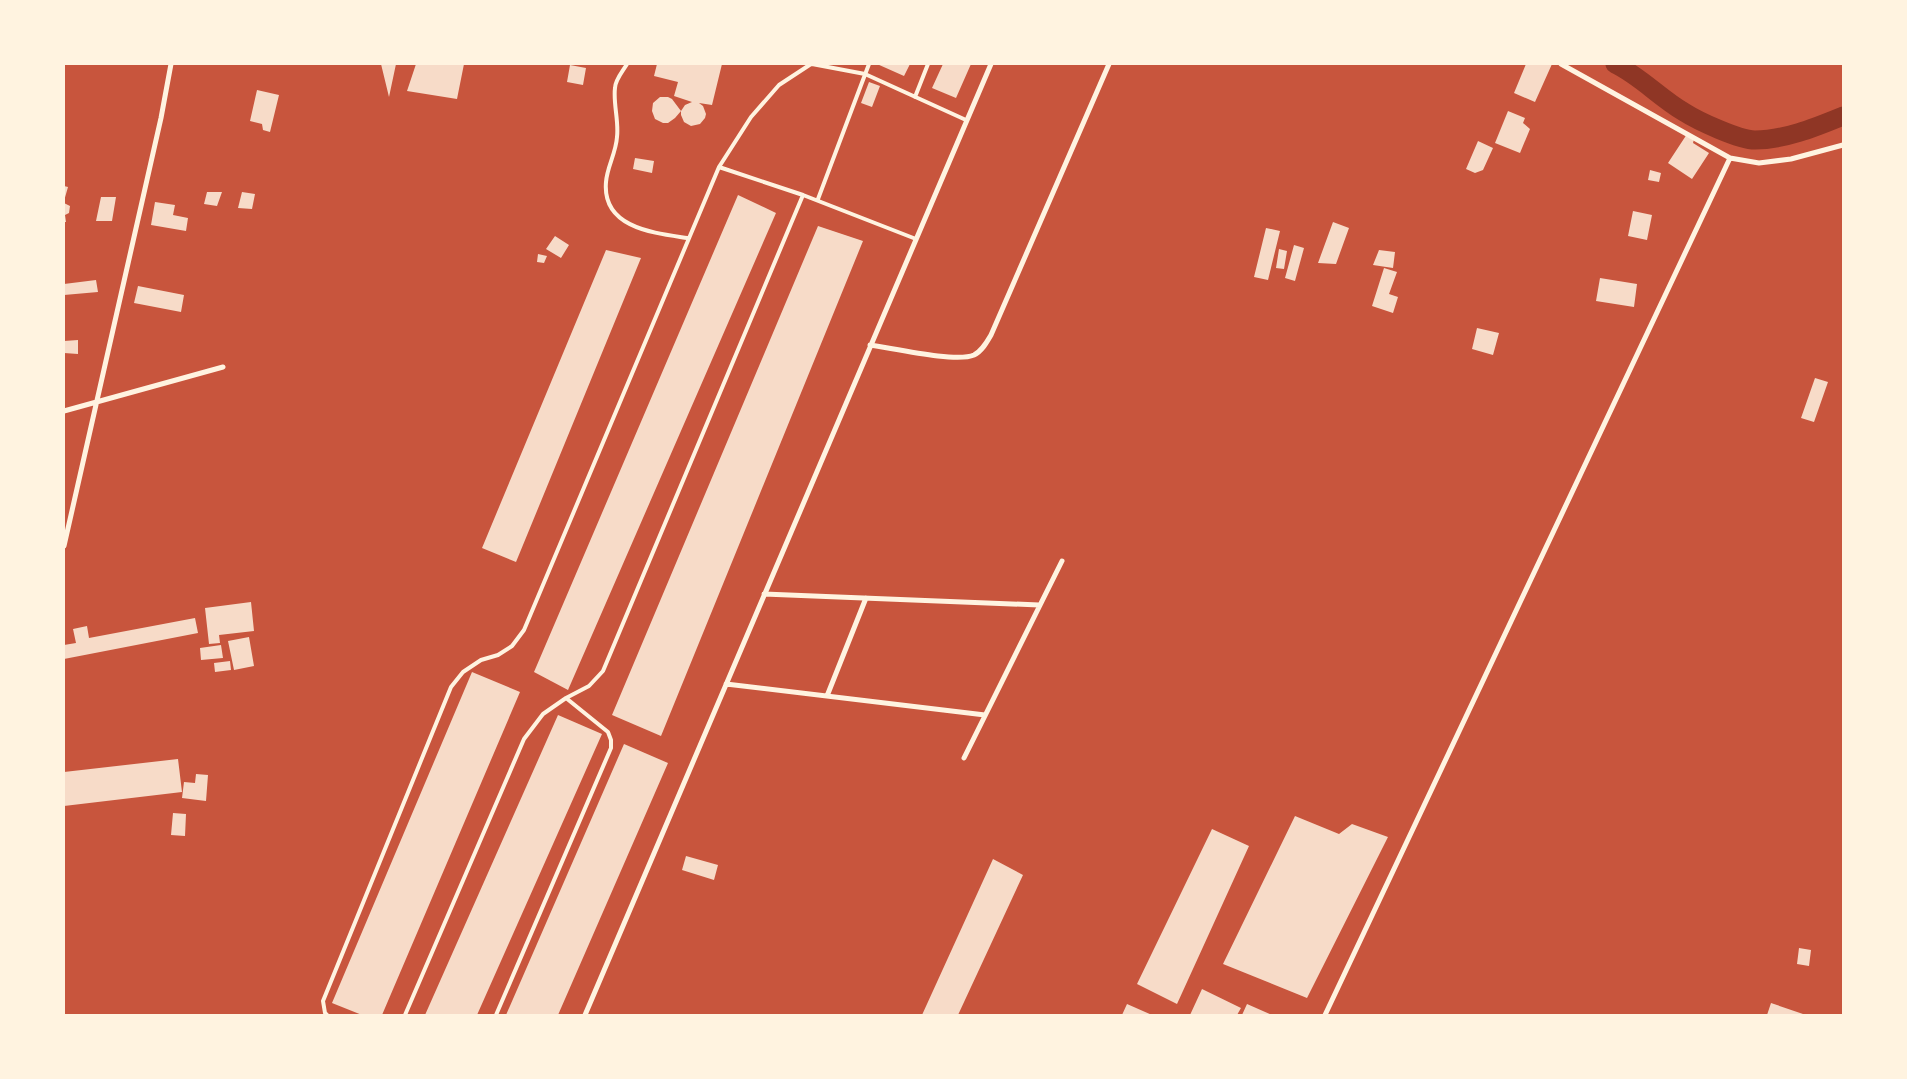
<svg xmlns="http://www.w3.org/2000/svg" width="1907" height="1079" font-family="Rubik,sans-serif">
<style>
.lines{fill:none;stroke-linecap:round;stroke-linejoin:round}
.canal{stroke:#8f3625;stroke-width:19}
.building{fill:#f7dbc8}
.service{stroke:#fff3e0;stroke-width:4}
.minor{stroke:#fff3e0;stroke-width:5}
</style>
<rect width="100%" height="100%" fill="#c8553d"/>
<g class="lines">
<path class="canal" d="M1615 64C1640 76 1660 98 1684 112 1698 121 1739 140 1755 140 1785 140 1816 127 1843 116"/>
</g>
<path class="building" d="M381 64H396L389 97Z
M416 64H464L457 99 407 91Z
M657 64H722L712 105 699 103 703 106 706 114 705 118 700 124 691 126 684 122 681 115V111L685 105 692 102 674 96 678 82 654 76Z
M877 64H910L904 76Z
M943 64H971L956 98 932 88Z
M1526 64H1552L1535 102 1514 93Z
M570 65 586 68 583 85 567 82Z
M869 82 880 86 872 107 861 103Z
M257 90 279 95 270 132 263 130 262 124 250 121Z
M660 97H668L672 99 681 111 675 118 668 123H663L655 119 652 111 653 103Z
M1508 111 1525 118 1523 123 1530 129 1520 153 1495 143Z
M1687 134 1694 139 1693 143 1709 153 1692 179 1668 163Z
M1478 141 1493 148 1483 170 1475 173 1466 169Z
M635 158 654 161 652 173 633 169Z
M1650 170 1661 173 1659 182 1648 180Z
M64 186 68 187 64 201Z
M207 192H222L217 206 204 204Z
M242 192 255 194 252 209 238 208Z
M738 195 776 213 568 690 534 672Z
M101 197H116L112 221H96Z
M155 202 175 205 173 215 188 218 186 231 151 225Z
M64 203 70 206 69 213 65 215 66 222H64Z
M1633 211 1652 215 1647 240 1628 236Z
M1333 222 1349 228 1336 264 1318 263Z
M818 226 863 241 661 736 612 715Z
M1266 228 1280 231 1268 280 1254 277Z
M555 236 569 245 561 258 546 249Z
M1294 245 1304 248 1295 281 1285 278Z
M1279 249 1287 251 1284 269 1276 268Z
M606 250 641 258 516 562 482 548Z
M1379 250 1395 252 1393 268 1373 265Z
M538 254 547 256 544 263 537 262Z
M1384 268 1397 272 1389 294 1398 297 1393 313 1372 306Z
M1600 278 1637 284 1634 307 1596 301Z
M96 280 98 292 64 295V284Z
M138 286 184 295 181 312 134 303Z
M1477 328 1499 333 1493 355 1472 349Z
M78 340V354L64 353V341Z
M1815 378 1828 382 1814 422 1801 418Z
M251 602 254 631 219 635 220 643 209 644 205 608Z
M195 618 198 633 64 659V645L76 643 73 629 87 626 89 638Z
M249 637 254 666 234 670 228 641Z
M221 645 223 658 201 660 200 648Z
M230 661 231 670 215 672 214 663Z
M472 672 520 692 382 1015H362L332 1003Z
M558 715 602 734 477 1015H425Z
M624 744 668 763 558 1015H506Z
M178 759 182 792 64 806V772Z
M196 774 208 775 206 801 182 798 184 782 195 783Z
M173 813 186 814 185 836 171 835Z
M1295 816 1339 834 1352 824 1388 837 1307 998 1223 964Z
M1212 829 1249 846 1177 1004 1137 984Z
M686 856 718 865 714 880 682 870Z
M993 859 1023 875 958 1015H922Z
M1799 948 1811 950 1809 966 1797 964Z
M1202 989 1241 1008 1237 1015H1190Z
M1771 1003 1803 1014V1015H1767Z
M1127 1004 1152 1015H1122Z
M1247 1004 1272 1015H1242Z"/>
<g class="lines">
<path class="service" d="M627 64C623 71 615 80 615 88 613 103 619 121 617 137 616 153 607 167 606 182 602 228 654 233 687 238
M812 64 865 74 966 120
M915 97 928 64
M719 167 803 195
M818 199 869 64
M327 1015 325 1013 323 1001 451 687 463 672 481 660 498 655 512 646 524 630 719 167 751 117 779 85 811 64
M405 1015 524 739 543 714 566 698 589 686 603 671 803 195 916 239
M496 1015 611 748V740L608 732 566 698"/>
<path class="minor" d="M1561 64 1730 158 1759 163 1791 159 1843 145
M870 345C892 348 956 363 974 355 982 351 987 342 991 335L1109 64
M64 411 223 367
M64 546 161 118 171 64
M764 594 1039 605
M726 684 985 715
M827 696 866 598
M964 758 1062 561
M585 1015 991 64
M1325 1015 1730 158"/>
</g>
<rect width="1907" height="1079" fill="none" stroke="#fff3e0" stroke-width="130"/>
</svg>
